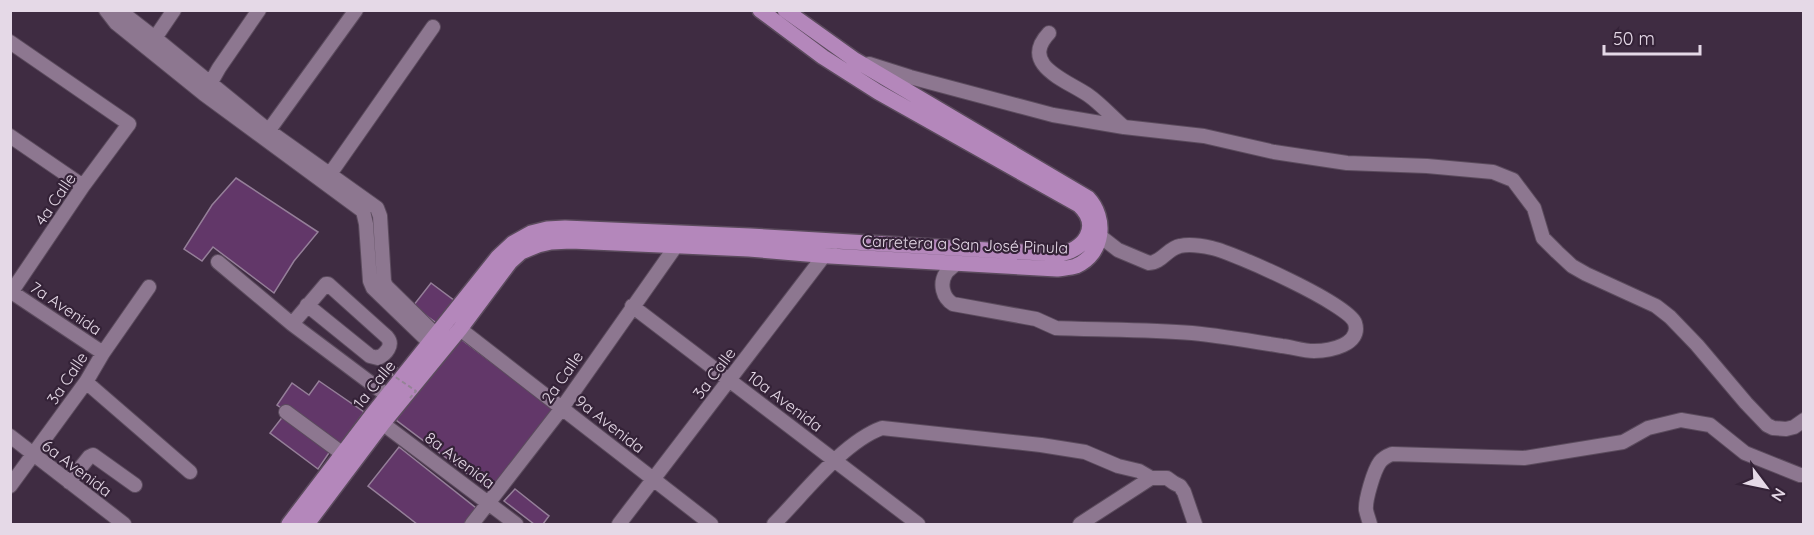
<svg xmlns="http://www.w3.org/2000/svg" width="1814" height="535" font-family="Quicksand,sans-serif">
<style>
.building{fill:#623769;stroke:#957f99;stroke-width:1.5}
.lines{fill:none;stroke-linecap:round;stroke-linejoin:round}
.minor-casing{stroke:#5b4b5d;stroke-width:16}
.major-casing{stroke:#5b4b5d;stroke-width:18}
.minor{stroke:#8d7790;stroke-width:14}
.major{stroke:#b487bb;stroke-width:15}
.path-bridge{stroke:#948496;stroke-width:2;stroke-dasharray:4.5 3;stroke-linecap:butt}
.labels{text-anchor:middle;stroke-width:4.5;stroke-linejoin:round;paint-order:stroke}
.street-label{font-size:16px;fill:#e5d9e7;stroke:#342237}
</style>
<rect width="100%" height="100%" fill="#3f2c42"/>
<path class="building" d="M236 178 318 232 294 261 274 293 213 247 202 261 184 249 212 205Z
M431 283 455 301 438 324 413 306Z
M458 337 555 410 493 493 396 420Z
M319 381 364 412 339 448 277 405 292 383 309 395Z
M284 415 331 450 318 469 270 433Z
M399 447 476 508 464 524H417L368 486Z
M515 489 549 516 543 524H534L504 501Z"/>
<g class="lines">
<defs>
<path id="minor" d="M106 10 116 23 204 94 363 211 366 224 370 281 373 288 430 343
M119 10 155 38 269 131 377 208 380 216 384 281 386 286 436 335
M1049 33C1019 65 1066 80 1088 95 1101 104 1112 117 1124 127
M155 38 174 10
M10 42 129 124 83 186 10 294
M869 64 910 77 1023 107 1053 115 1124 127 1204 136 1274 152 1347 163 1427 166 1493 172 1513 180 1534 208 1543 238 1557 252 1572 266 1586 274 1656 306 1670 317 1697 345 1746 403 1767 425 1773 428 1786 429 1794 427 1804 420
M206 91 219 68 259 10
M10 136 83 186
M264 137 356 10
M330 174 433 27
M218 262 292 324 388 396
M957 263C954 266 948 270 946 273 939 284 943 298 953 304L1036 319 1056 328C1101 330 1147 329 1192 333 1222 336 1252 341 1282 346 1292 347 1303 351 1314 351 1329 351 1362 345 1355 323 1349 304 1234 253 1212 248 1203 246 1189 244 1180 246 1168 248 1161 263 1149 263L1118 250 1100 236
M10 291 103 353
M632 306 918 524
M292 324 326 284H328L387 337C394 345 386 354 378 358L370 356 307 305
M460 329 711 524
M86 382 190 472
M286 412 343 454
M374 417 516 524
M10 436 124 524
M69 482 89 457 93 455 135 485
M10 486 86 382 103 353 149 287
M472 524 562 408 676 246
M619 524 830 248
M774 524C803 495 843 442 882 428L1041 445 1085 452 1118 466 1139 471 1151 478H1167L1174 483 1180 486 1184 492 1195 524
M1080 524 1151 478
M1370 524C1369 520 1367 515 1366 510 1365 500 1374 470 1380 462 1383 458 1387 456 1392 454L1524 458 1623 442 1648 428 1681 420 1710 425 1745 453 1800 475H1804"/>
<path id="major" d="M289 524 372 415 498 257 513 243 531 233 547 229 565 228 750 236 1057 254C1084 252 1102 226 1079 205L878 92 823 57 760 10
M307 524 383 423 460 329 510 262 521 252 538 245 551 242 571 241 749 249 830 256 1057 269C1063 268 1070 268 1076 266 1104 254 1107 218 1088 198L855 60 785 10"/>
</defs>
<use href="#minor" class="minor-casing"/>
<use href="#major" class="major-casing"/>
<use href="#minor" class="minor"/>
<use href="#major" class="major"/>
<path class="path-bridge" d="M397 367 391 374 416 391 410 398"/>
</g>
<g class="labels">
<g class="street-label">
<text transform="translate(55 199) rotate(-56)" y="6">4a Calle</text>
<text transform="translate(965 244) rotate(2)" y="6">Carretera a San José Pinula</text>
<text transform="translate(66 308) rotate(34)" y="6">7a Avenida</text>
<text transform="translate(714 373) rotate(-53)" y="6">3a Calle</text>
<text transform="translate(562 377) rotate(-55)" y="6">2a Calle</text>
<text transform="translate(67 378) rotate(-56)" y="6">3a Calle</text>
<text transform="translate(374 384) rotate(-51)" y="6">1a Calle</text>
<text transform="translate(785 401) rotate(37)" y="6">10a Avenida</text>
<text transform="translate(610 424) rotate(38)" y="6">9a Avenida</text>
<text transform="translate(460 460) rotate(37)" y="6">8a Avenida</text>
<text transform="translate(77 468) rotate(37)" y="6">6a Avenida</text>
</g>
</g>
<rect width="1814" height="535" fill="none" stroke="#e5d9e7" stroke-width="24"/>
<g transform="translate(1766 487) rotate(122)" stroke="#342237" stroke-width="4.5" paint-order="stroke">
<path d="M0-4.5L10 22L0 15L-10 22Z" fill="#e5d9e7"/>
<text y="-9" font-size="16" font-weight="bold" text-anchor="middle" fill="#e5d9e7">N</text>
</g>
<path d="M1604 45v9h96v-9" fill="none" stroke="#e5d9e7" stroke-width="3"/>
<text x="1613" y="45" font-size="18" fill="#e5d9e7" stroke="#342237" stroke-width="4.5" paint-order="stroke">50 m</text>
</svg>
